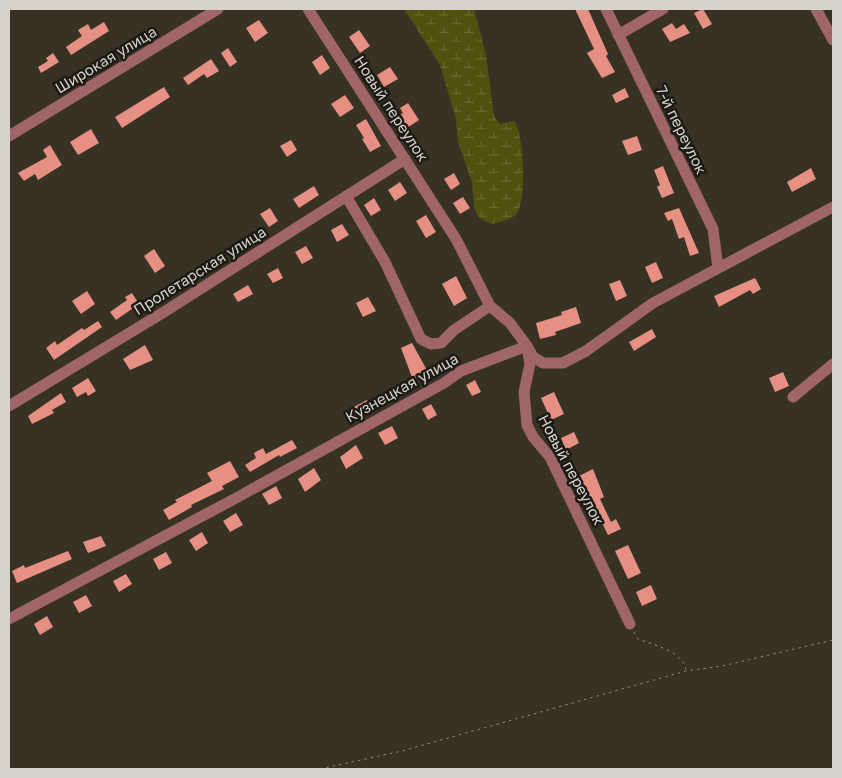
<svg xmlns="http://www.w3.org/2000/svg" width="842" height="778" font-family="'Golos Text',sans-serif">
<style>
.wetland{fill:url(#wetland-marsh)}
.building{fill:#e69083}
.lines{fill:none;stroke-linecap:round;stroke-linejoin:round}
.path{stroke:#8f8a80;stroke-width:1;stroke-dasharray:2.5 4;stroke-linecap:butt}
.minor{stroke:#9f6569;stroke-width:11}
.labels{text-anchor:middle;stroke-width:5;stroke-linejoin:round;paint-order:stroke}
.street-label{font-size:15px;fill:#d7d3cb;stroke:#1d1a14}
</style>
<defs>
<pattern id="wetland-marsh" width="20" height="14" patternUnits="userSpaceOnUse" patternTransform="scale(1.25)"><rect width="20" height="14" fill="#4f520f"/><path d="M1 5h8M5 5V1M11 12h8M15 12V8" fill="none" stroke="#686a31"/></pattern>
</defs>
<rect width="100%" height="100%" fill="#383225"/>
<path class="wetland" d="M404 9H474L486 55 494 116 500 124 514 121C524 133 527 200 517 213 512 220 500 222 492 224L479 218 474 207 472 182 458 142 456 119 440 65Z"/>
<path class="building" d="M575 9H588L608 54 606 56 615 72 602 78 587 53 594 49Z
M703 9 712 24 703 29 694 13Z
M259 20 268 33 255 42 246 28Z
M104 22 109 31 71 55 66 47 82 36 78 30 88 24 91 30Z
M672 23 676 29 684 24 690 33 670 42 662 29Z
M359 30 370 46 360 53 349 37Z
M228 48 237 62 230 67 221 53Z
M53 53 59 62 41 73 38 67 48 61 46 58Z
M322 55 330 68 320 75 312 62Z
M211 59 219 71 207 78 204 74 188 85 183 78Z
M390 67 398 79 384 87 377 75Z
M164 87 170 97 122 128 115 117Z
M625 88 629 97 616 103 612 95Z
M345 95 354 108 340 117 331 104Z
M408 103 419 120 407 128 399 115 403 113 400 108Z
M366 119 381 146 370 152 362 139 364 138 356 125Z
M91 129 99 143 78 155 70 142Z
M637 136 642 150 628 155 622 141Z
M291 140 297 150 287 157 280 146Z
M50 145 62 165 38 180 35 174 24 181 18 173 47 157 43 150Z
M663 166 674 193 662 198 657 187 660 185 654 170Z
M811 168 816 179 792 192 787 182Z
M454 173 460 184 451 190 444 179Z
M400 182 407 193 395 201 388 190Z
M314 186 319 195 299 208 293 199Z
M463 197 470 208 460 214 453 203Z
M374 198 381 210 371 216 364 205Z
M270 208 278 221 269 227 260 214Z
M679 208 699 253 690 256 684 237 679 239 672 219 668 221 664 213Z
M426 215 436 232 426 238 416 221Z
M342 224 349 235 337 242 331 230Z
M306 246 313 258 302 264 295 252Z
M154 249 165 266 155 273 144 256Z
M656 262 663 278 652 283 645 267Z
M278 268 283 278 273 283 267 274Z
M456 276 467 298 454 306 442 284Z
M755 278 761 289 753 294 750 290 719 307 714 296Z
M620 280 627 296 616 301 609 284Z
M248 285 253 294 238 302 233 294Z
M87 291 95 304 81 314 72 301Z
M132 293 139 304 116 320 110 312 127 300 125 297Z
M368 297 376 311 363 317 356 303Z
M576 307 581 323 555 332 556 335 540 339 536 323 562 315 561 312Z
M98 321 102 327 54 360 46 348 55 341 57 345 82 328 84 330Z
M652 329 656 337 634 351 629 342Z
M412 343 428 372 413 380 401 348Z
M145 345 153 360 130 370 123 359Z
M783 372 789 386 775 392 769 378Z
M88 378 96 391 88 396 86 392 77 397 72 388Z
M475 380 481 392 472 396 466 385Z
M554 392 564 414 551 420 541 398Z
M61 393 66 402 52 410 54 413 32 424 28 416Z
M367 400 371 408 354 417 350 409Z
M431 404 437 415 428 420 422 409Z
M392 426 398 438 385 445 378 433Z
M574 432 579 443 566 450 561 438Z
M292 440 297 448 280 457 279 455 250 472 245 465 256 458 254 453 263 448 266 454Z
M356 445 363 458 346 469 340 457Z
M230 461 239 477 222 486 224 489 191 505 192 507 169 520 163 510 177 502 175 500 212 481 207 473Z
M314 468 321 480 305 492 298 479Z
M593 469 604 497 600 499 611 522 616 519 621 529 608 535 579 476Z
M276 486 282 498 269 505 262 494Z
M236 513 243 525 230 532 223 521Z
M202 532 208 543 196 551 189 540Z
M101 536 106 546 88 553 83 542Z
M628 545 641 573 628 579 615 551Z
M68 551 72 559 17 583 12 571 24 565 25 568Z
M166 552 172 563 159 570 153 559Z
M126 574 132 584 119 592 113 581Z
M651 585 657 599 642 606 636 592Z
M86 595 92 606 79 613 73 602Z
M47 616 53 627 40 635 34 624Z"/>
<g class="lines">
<path class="path" d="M634 632 638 639C653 645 683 651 686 670
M320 769 402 751 686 671 722 666 833 640"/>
<path class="minor" d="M308 9 456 239 490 306 510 323 527 346 530 364 524 392 527 425 533 437 550 457 630 624
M606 9 713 229 718 268
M816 9 833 40
M618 35 663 9
M9 136 218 9
M346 196 385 262 421 339 431 344 441 343 454 330 490 306
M793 397 833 364
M9 406 164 312 405 159
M9 619 238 497 444 383 461 371 527 346 533 357 543 363H563L586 351 653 303 833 207"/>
</g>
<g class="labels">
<g class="street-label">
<text transform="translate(106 60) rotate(-31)" y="5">Широкая улица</text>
<text transform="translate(391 109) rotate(57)" y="5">Новый переулок</text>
<text transform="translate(681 130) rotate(64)" y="5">7-й переулок</text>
<text transform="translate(200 271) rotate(-32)" y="5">Пролетарская улица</text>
<text transform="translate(402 388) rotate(-29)" y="5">Кузнецкая улица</text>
<text transform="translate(571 470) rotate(62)" y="5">Новый переулок</text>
</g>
</g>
<rect width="842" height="778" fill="none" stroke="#d7d3cb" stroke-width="20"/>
</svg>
